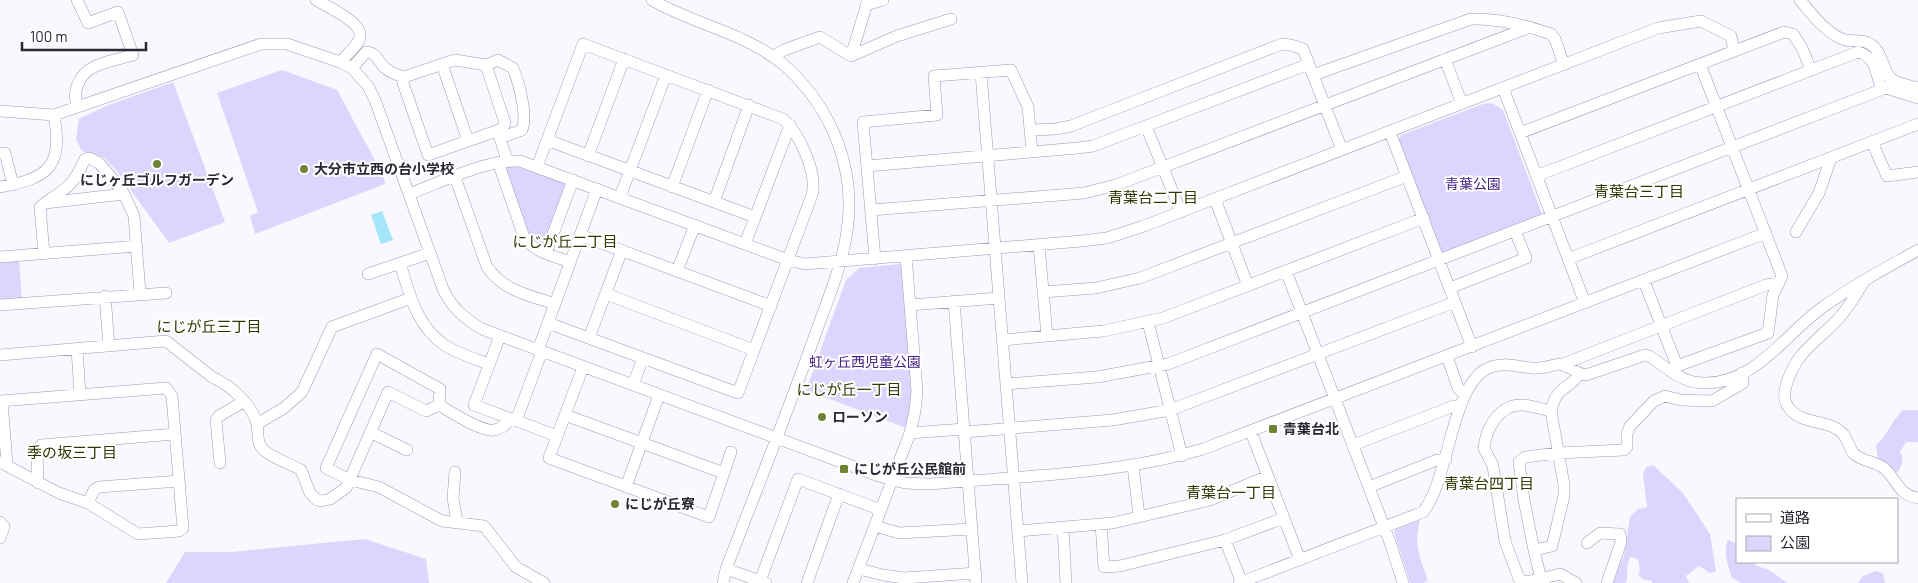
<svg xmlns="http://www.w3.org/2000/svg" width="1918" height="583" font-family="Barlow,'Noto Sans JP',sans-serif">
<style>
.green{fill:#ddd5fe}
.water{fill:#a4e6fa}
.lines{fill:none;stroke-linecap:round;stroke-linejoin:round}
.minor-casing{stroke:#9e99b6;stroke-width:12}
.minor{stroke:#fff;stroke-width:11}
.poi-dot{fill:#6f8334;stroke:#fff;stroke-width:2}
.labels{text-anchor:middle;stroke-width:4;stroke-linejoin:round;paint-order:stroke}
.poi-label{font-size:14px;font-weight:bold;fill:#2a2834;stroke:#fff;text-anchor:start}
.park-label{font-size:14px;fill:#452382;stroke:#fff}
.neighbourhood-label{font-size:15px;fill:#2d3900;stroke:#fff}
</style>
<rect width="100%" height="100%" fill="#f9f8fe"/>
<path class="green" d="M282 70 337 90 383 175 385 184 255 234 250 216 258 212 217 93Z
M173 82 225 222 169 243 117 171 104 158 82 151 76 139 79 119 106 106Z
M1492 103 1503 110 1542 214 1539 218 1445 254 1440 251 1398 140 1401 135 1483 104Z
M507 167H520L569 184 544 248 538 246 530 237 504 169Z
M19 261 22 299 0 301V262Z
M900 264 903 267 913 405 906 428 806 390 846 280 859 268Z
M1903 410H1918V442H1906L1900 452C1904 461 1903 463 1898 472L1893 471 1878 460 1876 445C1888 435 1892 420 1903 410Z
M1653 465 1683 493 1710 534 1716 572 1710 573 1699 566 1686 576 1689 583H1652V581L1643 579 1638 575 1640 570 1638 560 1635 558 1630 557C1625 568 1629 574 1626 583H1610L1624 556 1630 517 1638 509 1647 507 1643 474 1646 467Z
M1421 516C1413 546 1419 553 1428 581L1423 583H1410L1394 532 1396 527Z
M365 539 426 559 429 583H166L185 552H231Z
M1728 540 1737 544V562H1753L1757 566 1769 570 1787 583H1741L1732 578C1728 566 1723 552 1728 540Z
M1876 571 1883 573 1885 583H1858L1863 576Z"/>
<path class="water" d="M382 211 393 240 381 244 371 215Z"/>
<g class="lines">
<defs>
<path id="minor" d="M77 0 88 23 118 12 133 55C120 59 105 61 94 67 79 74 71 93 78 107
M316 0C327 6 363 23 360 37 358 46 346 55 340 62
M652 0C695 25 746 33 784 65 824 100 849 151 849 205 849 251 830 293 815 335 787 414 756 491 726 569L723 583
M1800 0C1811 13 1825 32 1842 39 1853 43 1864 37 1874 47 1884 56 1883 74 1893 80 1900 84 1910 86 1918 88
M866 5 883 0
M851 56 868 0
M773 57 784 50 820 37 851 56 897 36 951 19
M1445 59 1462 104
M442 64 468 141
M486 65 498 60 513 68C519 84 528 114 522 130L500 138 507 160
M352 68 366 52C378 53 377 61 385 68 390 72 397 75 404 77L455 60 486 65 505 123 502 129 428 155 403 83 404 77
M981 73 1022 583
M1313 75 1471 19C1498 18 1525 25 1551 34L1555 39 1564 65
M1503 88 1585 303
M0 111 54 115 261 44H287L340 62 352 68 368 86 375 100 443 289C452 308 464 318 482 329L879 476 905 483 930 484C1021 476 1115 475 1203 449L1766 233
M1146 126 1181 212
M1030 130 1056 129 1071 126 1282 44 1291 45 1303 49 1342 150
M1390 132 1472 347
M1520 133 1784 32 1793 34 1802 48 1811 70
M547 140 755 217
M1872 142 1887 176 1918 172
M0 153H5L13 185
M588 156 624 59
M498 162 524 237C533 252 554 256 570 262
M867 166 1078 148 1093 146 1309 64
M537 167 583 44 783 119C799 133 818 173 812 195L738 393 548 323
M1536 176 1858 52C1875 57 1875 69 1880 84L1886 88 1918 98
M455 177 487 267C504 291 528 295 555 304
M0 187C49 178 63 167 54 115
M672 187 708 90
M409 194C444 181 484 160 520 161L788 260 805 264 1082 241 1107 238 1144 226 1658 28 1701 21 1731 36 1734 51
M620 197 666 75
M1215 199 1248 286
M714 202 749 105
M45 203C68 187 73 186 85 159L89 158 99 163 112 178 124 194 134 216 140 293
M871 210 1084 193 1116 185 1530 27
M1796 232 1819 193 1831 158
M580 235 771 306
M745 244 790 125
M1039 245 1047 336
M546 253 573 180
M44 254 40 207 45 203 124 194
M0 257 137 246
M875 259 863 122 937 115 934 76 1011 70 1028 107 1032 152
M1568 259 1918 124
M400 263C409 293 417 328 446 346 459 354 475 359 489 364
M677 271 695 225
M1286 271 1391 545 1403 583
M368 274 430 253
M1644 281 1677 366 1768 333 1773 295 1782 276 1700 64
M1863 283C1856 295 1848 308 1839 318 1817 342 1795 352 1786 386 1784 393 1784 402 1789 408 1802 426 1829 418 1843 434 1848 440 1849 448 1854 454 1863 462 1876 461 1885 469 1898 481 1898 495 1918 498
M1450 288 1526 258 1515 231
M1043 292 1096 288 1140 278 1407 176
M606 294 754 350
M105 296 109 346
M954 301 976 583
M0 305 166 293
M910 305 999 298
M1148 322 1182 456
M500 336 474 405 557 436
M589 338 622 250
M1003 340 1103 331 1163 318 1424 218
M77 349 80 394
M538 350 597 189
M0 355 166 341 212 377C230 385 252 404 257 424 259 432 256 439 261 447 267 456 291 464 301 470L310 493 317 500 321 501 330 499 346 488 388 392 426 411 439 405
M1447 356 1458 388 1464 394
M1563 364 1766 285 1779 283
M583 367 549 458 709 517 731 452
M1579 374C1569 391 1557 384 1551 411L1564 485V496L1552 546 1534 550 1524 500 1519 462 1525 457 1558 453 1624 450 1627 447V434L1630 426 1654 401 1665 396 1681 400 1712 401 1743 383 1742 373
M1006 384 1097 377 1168 364 1886 88
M633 385 643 358
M0 401 166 388 172 396 183 528 179 531 138 534 88 503 59 493 0 462
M2 401 7 464
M1551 411C1542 409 1533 406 1523 405 1500 403 1486 428 1484 448L1493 466 1505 541 1519 579 1526 582 1560 574 1576 583
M565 415 724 473
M511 419C506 424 502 429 494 430 481 432 451 412 439 405L440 389 377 354 326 468 350 480 379 487 442 521 484 526 516 567 544 583
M516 421 542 351
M257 424 284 408 302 392 332 327 411 298
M370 432 407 450
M964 432 1113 420 1170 410 1455 302
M1251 432 1300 560
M910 433 964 429
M1353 445 1454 406H1461
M220 463 216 420 219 416 243 402
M1133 466 1139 516
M455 472 453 498 457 522
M38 483 37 451 41 445 175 434
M626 487 659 395
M1369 487 1437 460 1446 459
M88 503 94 490 99 487 179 481
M0 522 4 527 0 538
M1101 524 1104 567 1120 566 1225 540 1284 518
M875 526 899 533 972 529
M1063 527 1066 583
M1018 531 1113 523 1210 500 1268 476
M1225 540 1242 583
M1587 543 1600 533 1620 534 1621 542 1607 583
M1534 550 1541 579 1544 583
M726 569 766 583
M859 569 883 575 904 578 976 573
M760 581 798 479 881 510
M807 583 839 494
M853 583 910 433 915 411 917 391 906 256
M1239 583 1423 512C1450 479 1451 380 1491 367 1505 362 1518 367 1532 368 1542 369 1550 366 1559 364 1569 365 1576 374 1586 375L1645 355 1649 356C1668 368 1682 384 1706 383 1756 383 1786 333 1823 307 1853 285 1886 268 1918 250"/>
</defs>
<use href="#minor" class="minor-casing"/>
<use href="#minor" class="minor"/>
</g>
<g class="poi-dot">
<circle cx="157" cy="164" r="5"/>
<circle cx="304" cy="169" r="5"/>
<circle cx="822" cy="417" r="5"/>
<rect x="1268" y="424" width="10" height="10" rx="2.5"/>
<rect x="839" y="464" width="10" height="10" rx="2.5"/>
<circle cx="615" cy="504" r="5"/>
</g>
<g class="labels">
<g class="poi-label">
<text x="314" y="174">大分市立西の台小学校</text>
<text x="157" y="185" text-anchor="middle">にじヶ丘ゴルフガーデン</text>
<text x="832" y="422">ローソン</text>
<text x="1283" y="434">青葉台北</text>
<text x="854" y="474">にじが丘公民館前</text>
<text x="625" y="509">にじが丘寮</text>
</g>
<g class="park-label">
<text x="1473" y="189">青葉公園</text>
<text x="865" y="367">虹ヶ丘西児童公園</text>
</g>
<g class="neighbourhood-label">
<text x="1639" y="197">青葉台三丁目</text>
<text x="1153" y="203">青葉台二丁目</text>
<text x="565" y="247">にじが丘二丁目</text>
<text x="209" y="332">にじが丘三丁目</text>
<text x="849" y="395">にじが丘一丁目</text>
<text x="72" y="458">季の坂三丁目</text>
<text x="1489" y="489">青葉台四丁目</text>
<text x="1231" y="498">青葉台一丁目</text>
</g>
</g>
<rect x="1736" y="498" width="162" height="65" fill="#ffffff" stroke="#aaa9ae"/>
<rect x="1746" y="514" width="25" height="8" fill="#ffffff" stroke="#aaa9ae"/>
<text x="1780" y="523" font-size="15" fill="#2a2834">道路</text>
<rect x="1746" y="536" width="25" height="15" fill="#ddd5fe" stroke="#aaa9ae"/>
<text x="1780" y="548" font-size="15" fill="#2a2834">公園</text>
<path d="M22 42v8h124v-8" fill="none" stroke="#2a2834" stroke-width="2.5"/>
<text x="30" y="42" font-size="15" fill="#2a2834" stroke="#ffffff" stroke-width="4" paint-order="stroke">100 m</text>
</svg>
